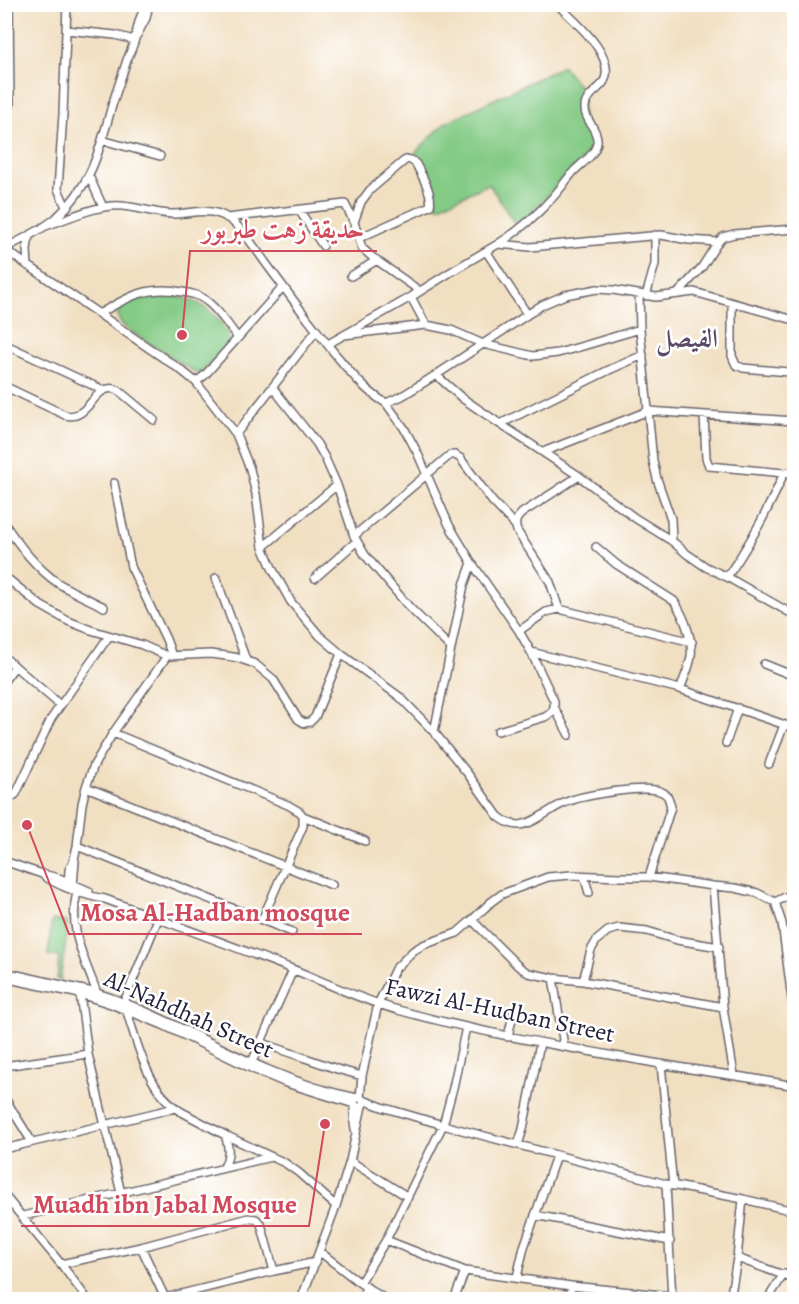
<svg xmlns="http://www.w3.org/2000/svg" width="799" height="1304" viewBox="0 0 799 1304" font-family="Alegreya,Amiri,serif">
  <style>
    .green { fill: #84cb86; stroke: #537660; stroke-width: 1.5 }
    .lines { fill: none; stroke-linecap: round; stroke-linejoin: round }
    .minor-casing { stroke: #6a646a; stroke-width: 10 }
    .minor { stroke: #fff; stroke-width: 7 }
    .labels { text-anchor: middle; stroke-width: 5; stroke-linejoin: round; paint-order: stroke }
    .street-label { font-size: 24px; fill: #22223b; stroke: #fff }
    .neighbourhood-label { font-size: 26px; font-weight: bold; fill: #5b4b67; stroke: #fff }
    .leader { fill: none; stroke: #d1495b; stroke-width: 2 }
    .callout-dot { fill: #d1495b; stroke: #fff; stroke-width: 2 }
    .callout-label { font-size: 26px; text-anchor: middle; font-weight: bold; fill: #d1495b; stroke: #fff; stroke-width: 5; stroke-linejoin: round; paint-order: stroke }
  </style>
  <rect width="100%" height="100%" fill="#fff"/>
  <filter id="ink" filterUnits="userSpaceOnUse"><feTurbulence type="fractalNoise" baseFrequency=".0167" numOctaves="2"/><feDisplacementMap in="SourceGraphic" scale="12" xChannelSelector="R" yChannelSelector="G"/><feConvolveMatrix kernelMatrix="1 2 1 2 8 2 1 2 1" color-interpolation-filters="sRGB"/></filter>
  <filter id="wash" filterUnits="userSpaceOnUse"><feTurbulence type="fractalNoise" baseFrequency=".008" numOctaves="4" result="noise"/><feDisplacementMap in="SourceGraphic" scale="24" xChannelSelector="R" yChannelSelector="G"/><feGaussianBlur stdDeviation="1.35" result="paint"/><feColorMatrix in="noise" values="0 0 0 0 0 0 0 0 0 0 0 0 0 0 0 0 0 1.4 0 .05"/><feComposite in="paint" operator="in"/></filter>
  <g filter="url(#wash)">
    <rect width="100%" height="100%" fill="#f1dfc1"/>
    <!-- green -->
    <path class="green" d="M 563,66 L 585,94 C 576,119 590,125 593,149 L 517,227 L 489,184 L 438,207 L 415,153 L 445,123 Z
      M 158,294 C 183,296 205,301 220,322 C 225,329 230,335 229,343 L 202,373 L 196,373 L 127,329 C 124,326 119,322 118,317 C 115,300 146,295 158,294 Z
      M 52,920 L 67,922 L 65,948 L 60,981 L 57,980 L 59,957 L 48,955 Z"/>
  </g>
  <g filter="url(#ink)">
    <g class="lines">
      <defs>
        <path id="minor" d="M 66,30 L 115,35 L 134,40
          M 137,35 L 146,18 L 149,4
          M 4,123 L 8,115 L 10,104 L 9,4
          M 102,140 L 160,156
          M 89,176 L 103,207
          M 66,207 L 58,189 L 63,114 L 67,4
          M 299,210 L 323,246
          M 227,218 L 345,204 L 354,222 L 362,248 L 372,257 L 420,291
          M 354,222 L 361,202 L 370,190 L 404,161 C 409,158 412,160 416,164 C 422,176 433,194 430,206 L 359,238
          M 43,227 C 67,219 97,204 122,206 C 139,207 155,214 172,214 C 189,214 205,208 222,215 C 239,222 254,247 265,262 C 286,291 308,320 331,349 C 348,369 363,390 386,403 L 402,396 L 436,375 L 542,305 L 565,295 L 597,289 L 613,290 L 656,297 L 694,292 L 794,320
          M 498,244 C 519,231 537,215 554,196 C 561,188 567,179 574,171 C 582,163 595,155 597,143 C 599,130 585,121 585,109 C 584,97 597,91 603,83 C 619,57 573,20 557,4
          M 4,249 L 181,370 L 196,382 L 236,434 L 250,469 L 256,494 L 263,547 L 273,570 L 291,602 L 320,636 L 341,654 L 400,697 L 434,732 L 468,774 L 498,816 C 504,821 511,825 519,825 C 535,824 553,806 569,801 C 586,795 648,784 662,792 C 669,795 669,800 671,807 L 649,877
          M 4,249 C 22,239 41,231 56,218 C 91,186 99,152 111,109 C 116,92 122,76 127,60 C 130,53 133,46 135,39 C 138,26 139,16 147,4
          M 486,251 L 527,314
          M 28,266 L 27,250 L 29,236
          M 351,276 L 377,260
          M 678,293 L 702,267 L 718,242 L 723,237 L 734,234 L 794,229
          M 639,295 L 640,329 L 653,461 L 657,479 L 671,519 L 672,541
          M 646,296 L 655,264 L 655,235
          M 411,297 L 426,325
          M 732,303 L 732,356 L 736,365 L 743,368 L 789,372
          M 99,314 C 127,297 149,285 182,292 C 190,293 198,295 204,299 C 218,309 228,325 238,338
          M 344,335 L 411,297 L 449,273 L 498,244 L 530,247 L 661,235 L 689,240 L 718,242
          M 4,344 L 103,390
          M 328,344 L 344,335 L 426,325 L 451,330 L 483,344 L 533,356 L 558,353 L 583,346 L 640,329
          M 436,375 L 462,398 L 500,424 L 579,476 L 635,518 L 672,541 L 687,554 L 706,567 L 727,577 C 749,545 769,509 784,473 L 709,466 L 706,458 L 704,415
          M 196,382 L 205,375 L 283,287
          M 4,386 L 65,415 C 90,422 94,380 118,390 L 154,420
          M 273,388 L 317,444 L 325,458 L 337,485 L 354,536 L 365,555 L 410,608 L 451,648
          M 386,403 L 404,428 L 417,452 L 449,525 L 472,563 L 519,631 L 531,652 L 554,701 C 555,710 552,713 545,717 L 498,731
          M 500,424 L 609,370 L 643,355
          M 236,434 L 316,331
          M 543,452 L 648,411 L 794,421
          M 784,473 L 794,472
          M 114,483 L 131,567 L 166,639 L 172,656
          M 4,523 C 19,545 36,568 58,583 C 72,592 88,599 104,607
          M 354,536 L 450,455 L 455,455 L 460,458 L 492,501 L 515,525
          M 263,547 L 337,485
          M 596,547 L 616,564 L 674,601 C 680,610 684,618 687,628 C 696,654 690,664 680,689
          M 4,576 L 40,605 L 68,621 L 91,630 L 142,645 L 167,656 L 210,654 L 227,656 L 238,658 L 255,664 L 273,679 L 298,719 L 304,723 L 310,722 L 315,717 L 341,654
          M 727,577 L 794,615
          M 216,578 L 246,660
          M 315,578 L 357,541
          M 559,609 L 550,582 L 517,531 C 514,522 516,519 522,513 L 579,476
          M 519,631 L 546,612 L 559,609 L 692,642
          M 531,652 L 680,689 L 794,728
          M 4,657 L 60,705
          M 764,664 L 794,676
          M 4,681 L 15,666
          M 554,707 L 569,735
          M 434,732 L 464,585 L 472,563
          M 113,733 L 288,805 L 300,812 L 303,816 L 365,841
          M 726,743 L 738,708
          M 769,764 L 784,725
          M 86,787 L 332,885
          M 4,798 L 12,797 L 16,794 L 51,719 L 109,636
          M 77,846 L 292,932
          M 4,861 L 42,874 L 59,878 L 89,891
          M 42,874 C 56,886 87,896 105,899 C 167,922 230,945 292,969 C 327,983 361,1000 398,1010 C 484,1034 572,1048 660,1064 C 705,1072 750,1077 794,1086
          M 584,876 L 589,893
          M 73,886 L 75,861
          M 713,886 L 723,1007 L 734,1075
          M 68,888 L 69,870 L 74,859 L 77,846 L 82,804 L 86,787 L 94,765 L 113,733 L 167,656
          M 77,891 C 68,931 84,957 97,993
          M 775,902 L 794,893
          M 262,920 L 303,826 L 303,816
          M 472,920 L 518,966 L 528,973 L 553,978 L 583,981 L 723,1007
          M 4,972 L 97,993 C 158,1012 211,1046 269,1070 C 297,1082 327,1092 357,1098
          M 4,978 L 80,994 L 111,1004 L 163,1025 L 255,1070 L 286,1083 L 354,1104
          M 553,978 L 564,1046
          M 583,981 L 591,950 L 597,940 L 608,931 L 619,928 L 647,931 L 677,940 L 719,947
          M 80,994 L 88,1054 L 121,1193
          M 124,1002 L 158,919
          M 126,1009 C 138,1045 147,1090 180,1111 L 225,1135 L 285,1163 L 299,1173 L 336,1206
          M 508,1037 L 514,1010
          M 262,1043 L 337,1069 L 362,1076
          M 252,1062 L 293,970
          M 661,1064 L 673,1186
          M 4,1066 L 88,1054
          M 4,1097 L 32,1142
          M 360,1098 L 357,1098 L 354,1101 L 355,1105 L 357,1107 L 361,1107 L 364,1103 L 363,1100 L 360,1098 L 362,1076 L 378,1004 L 395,969 L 413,951 L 423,945 L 457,933 L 472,920 L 491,902 L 502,894 L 548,877 L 571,875 L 620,877 L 649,877 L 713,886 L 735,888 L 757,893 L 775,902 L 782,923 L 794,1014
          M 363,1100 L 385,1108 L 443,1125 L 666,1184 L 743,1199 L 794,1211
          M 355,1129 L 354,1122 L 355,1106
          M 518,1145 L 523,1129 L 540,1043
          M 4,1149 L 175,1108
          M 350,1161 L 408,1197
          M 224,1167 C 230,1155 229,1147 225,1135
          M 666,1184 L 672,1299
          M 4,1195 L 61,1264 L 88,1300
          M 535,1215 L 670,1241
          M 23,1216 L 271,1157
          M 386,1240 L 465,1271 L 571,1286 L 672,1296
          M 141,1247 L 166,1300
          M 320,1252 L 360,1283 L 386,1300
          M 737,1258 L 794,1279
          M 61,1264 L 141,1247 L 249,1218 L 256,1219 L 261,1224 L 274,1271
          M 517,1277 L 524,1247 L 556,1156
          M 360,1283 L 386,1240 L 443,1125 L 453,1088 L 466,1027
          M 165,1298 L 274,1271 L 316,1262
          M 301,1300 L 336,1206 L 350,1161 L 362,1106
          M 360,1300 L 367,1287
          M 454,1300 L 465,1271
          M 569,1300 L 571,1286
          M 730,1300 L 737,1258 L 743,1199
          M 767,1300 L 784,1274"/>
      </defs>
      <!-- minor casing -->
      <use href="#minor" class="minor-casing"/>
      <!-- minor -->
      <use href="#minor" class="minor"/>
    </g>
  </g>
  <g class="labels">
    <!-- street labels -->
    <g class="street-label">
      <text transform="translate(500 1010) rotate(12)" y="8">Fawzi Al-Hudban Street</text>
      <text transform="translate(189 1014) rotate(24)" y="8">Al-Nahdhah Street</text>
    </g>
    <!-- neighbourhood labels -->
    <g class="neighbourhood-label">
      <text x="687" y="347">الفيصل</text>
    </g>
  </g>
  <!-- callouts -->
  <path class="leader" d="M182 335L190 251H377M27 825L69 934H362M325 1124L309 1226H21"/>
  <g class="callout-dot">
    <circle cx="182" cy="335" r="6"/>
    <circle cx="27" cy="825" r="6"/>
    <circle cx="325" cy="1124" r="6"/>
  </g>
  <g class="callout-label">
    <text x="283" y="238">حديقة زهت طبربور</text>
    <text x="215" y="921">Mosa Al-Hadban mosque</text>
    <text x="165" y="1213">Muadh ibn Jabal Mosque</text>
  </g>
  <!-- margin -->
  <rect width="799" height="1304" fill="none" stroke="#fff" stroke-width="24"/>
</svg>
